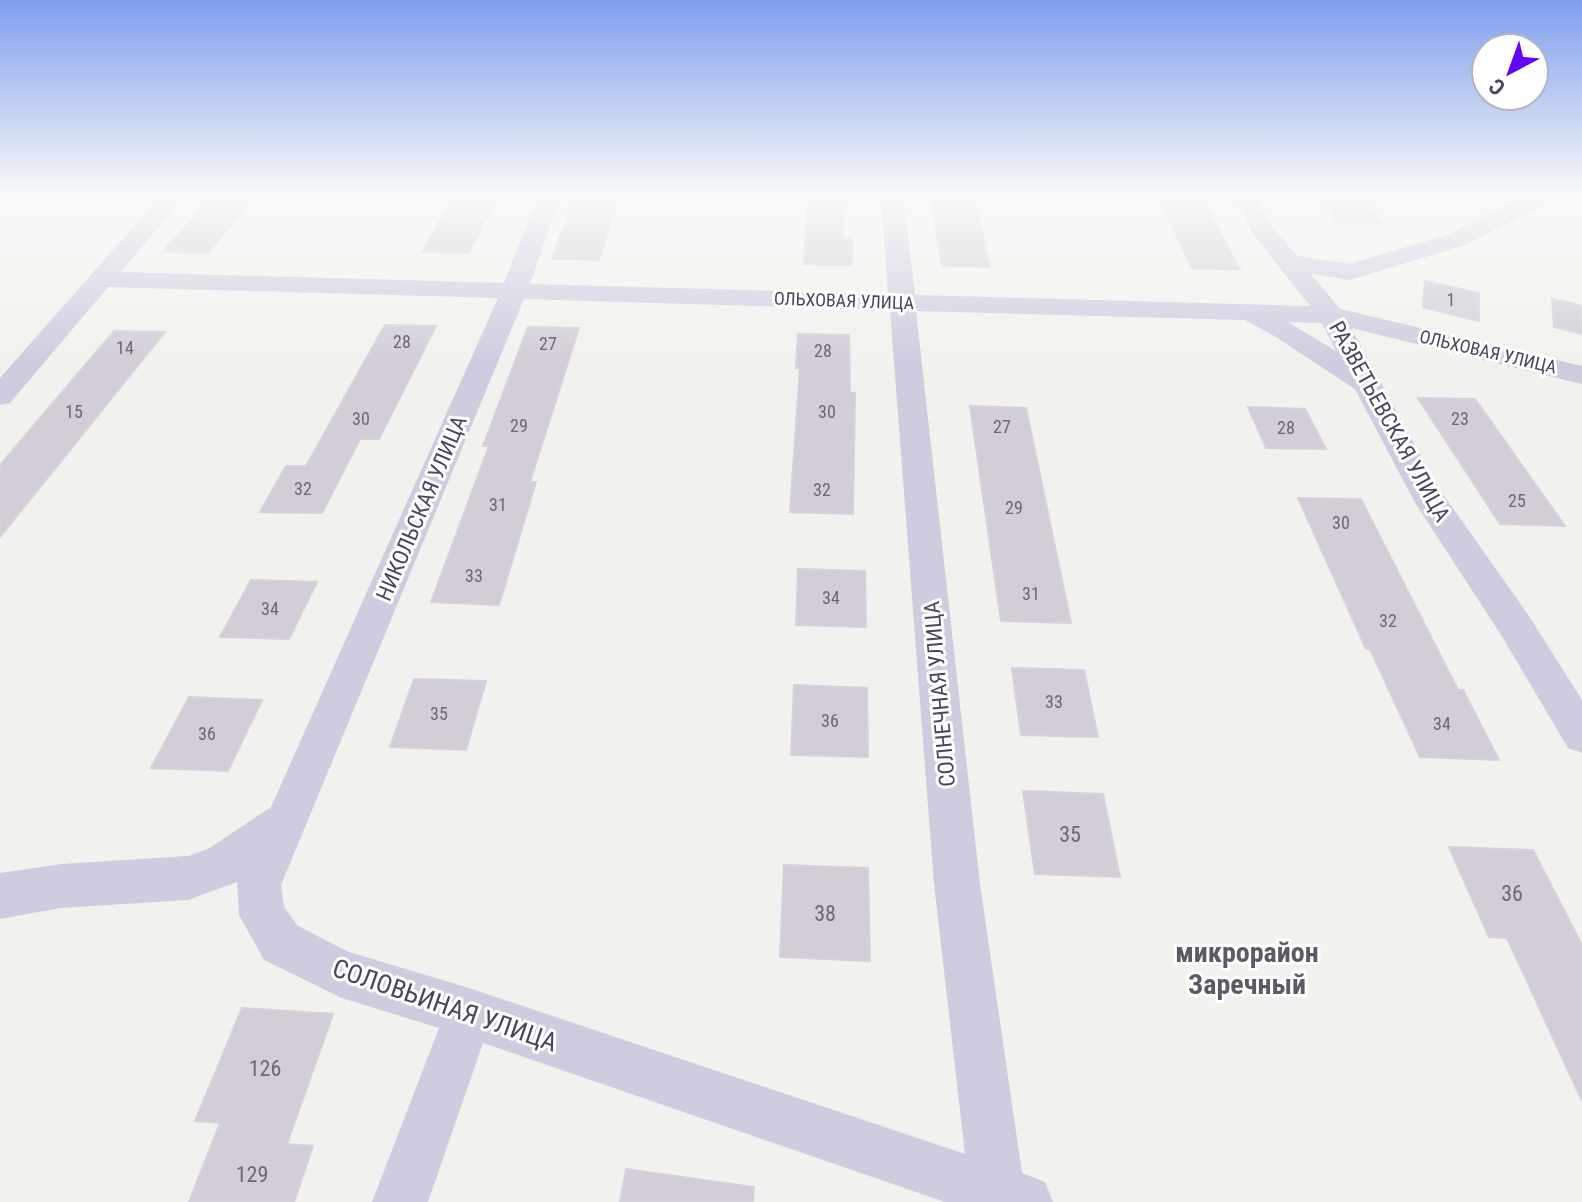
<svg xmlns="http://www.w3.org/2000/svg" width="1582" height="1202" viewBox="0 0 1582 1202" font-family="'Roboto Condensed',sans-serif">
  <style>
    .building { fill: #d2cdd7; stroke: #d6d1db; stroke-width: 2 }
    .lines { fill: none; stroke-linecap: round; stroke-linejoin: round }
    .street { fill: #d1cbe0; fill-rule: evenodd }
    .labels { text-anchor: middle; stroke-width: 6; stroke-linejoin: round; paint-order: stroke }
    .number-label { font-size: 18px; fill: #6e667c }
    .far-street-label { font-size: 18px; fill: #4c445e; stroke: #fff }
    .street-label { font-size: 22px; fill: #4c445e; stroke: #fff }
    .near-number-label { font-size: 22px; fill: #6e667c }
    .near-street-label { font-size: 26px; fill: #4c445e; stroke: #fff }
    .near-neighbourhood-label { font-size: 28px; font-weight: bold; fill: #5e5a64; stroke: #fff }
  </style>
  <rect width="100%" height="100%" fill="#f1f1ee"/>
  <!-- building -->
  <path class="building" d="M 215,194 L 257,194 L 208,253 L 162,252 Z
    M 455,194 L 498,194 L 469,253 L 422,252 Z
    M 576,194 L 620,194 L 599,260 L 552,259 Z
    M 808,194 L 842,194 L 843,238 L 852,238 L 852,265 L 804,264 Z
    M 931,196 L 974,196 L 990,267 L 942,266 Z
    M 1321,198 L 1365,199 L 1383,223 L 1337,222 Z
    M 1159,199 L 1203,200 L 1240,270 L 1192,268 Z
    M 1425,281 L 1479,293 L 1479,321 L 1423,307 Z
    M 1552,299 L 1582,306 L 1582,334 L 1554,327 Z
    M 385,325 L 436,326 L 379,439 L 360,439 L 322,513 L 260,512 L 286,466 L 306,466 Z
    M 528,327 L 579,328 L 530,482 L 536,482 L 499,605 L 431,602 L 489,446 L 483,446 Z
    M 114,331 L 165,332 L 0,537 L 0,465 Z
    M 798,334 L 849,335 L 850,393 L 855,393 L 853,514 L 790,512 L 800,368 L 796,368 Z
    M 1418,398 L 1475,399 L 1565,526 L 1500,524 Z
    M 970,406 L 1026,408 L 1071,623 L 1001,621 Z
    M 1248,407 L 1305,409 L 1326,449 L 1266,448 Z
    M 1298,498 L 1361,499 L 1458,690 L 1463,690 L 1499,760 L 1420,757 L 1370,649 L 1366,649 Z
    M 798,569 L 865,571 L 866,627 L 796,625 Z
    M 251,580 L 317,582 L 289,639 L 220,637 Z
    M 1012,668 L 1084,670 L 1098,737 L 1021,735 Z
    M 414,679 L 486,681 L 466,750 L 390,747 Z
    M 794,685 L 867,688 L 868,757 L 791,755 Z
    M 189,697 L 262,700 L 228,771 L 151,768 Z
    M 1023,791 L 1103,794 L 1120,877 L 1035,874 Z
    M 1449,847 L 1533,850 L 1582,945 L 1582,1101 L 1507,938 L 1489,937 Z
    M 784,865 L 868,868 L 870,961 L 780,957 Z
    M 242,1008 L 333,1014 L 287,1144 L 313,1146 L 294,1202 L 189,1202 L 220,1123 L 195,1121 Z
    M 626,1169 L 754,1187 L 753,1202 L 620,1202 Z"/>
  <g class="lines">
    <!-- street -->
    <path class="street" d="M 162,194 L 185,194 L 121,272 L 504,283 L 539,194 L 561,194 L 530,284 L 888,294 L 881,194 L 903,194 L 915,295 L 1310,306 L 1254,235 L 1232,194 L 1254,194 L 1273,228 L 1297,256 L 1349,264 L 1447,235 L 1529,194 L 1557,194 L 1554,199 L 1465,245 L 1350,280 L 1311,274 L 1340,309 L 1582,366 L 1582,384 L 1351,328 L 1438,487 L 1529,616 L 1582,700 L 1582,753 L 1568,748 L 1503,638 L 1414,501 L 1355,389 L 1276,337 L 1245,320 L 916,311 L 980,884 L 1022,1173 L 1045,1182 L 1053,1202 L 945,1202 L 483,1043 L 428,1202 L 372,1202 L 439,1028 L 342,998 L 264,960 L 239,915 L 237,882 L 188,900 L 61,908 L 0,919 L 0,873 L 61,864 L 188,856 L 208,849 L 271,807 L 498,298 L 108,287 L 10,403 L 0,405 L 0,378 ZM 524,299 L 890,310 L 934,884 L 965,1154 L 469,988 L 349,952 L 298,926 L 284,907 L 281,885 ZM 1288,322 L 1322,323 L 1336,351 Z"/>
  </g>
  <!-- sky -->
  <linearGradient id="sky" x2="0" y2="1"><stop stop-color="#7f9fee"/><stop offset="0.54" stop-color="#f9f9f7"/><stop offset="1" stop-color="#f9f9f7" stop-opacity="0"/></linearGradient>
  <rect width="1582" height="362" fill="url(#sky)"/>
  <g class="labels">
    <!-- number labels -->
    <g class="number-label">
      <text x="1451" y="306">1</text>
      <text x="402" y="348">28</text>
      <text x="548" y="350">27</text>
      <text x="125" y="354">14</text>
      <text x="823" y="357">28</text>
      <text x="74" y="418">15</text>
      <text x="827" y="418">30</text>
      <text x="361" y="425">30</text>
      <text x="1460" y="425">23</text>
      <text x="519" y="432">29</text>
      <text x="1002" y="433">27</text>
      <text x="1286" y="434">28</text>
      <text x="303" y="495">32</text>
      <text x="822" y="496">32</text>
      <text x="1517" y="507">25</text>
      <text x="498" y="511">31</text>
      <text x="1014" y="514">29</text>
      <text x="1341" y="529">30</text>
      <text x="474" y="582">33</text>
      <text x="1031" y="600">31</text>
      <text x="831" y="604">34</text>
      <text x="270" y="615">34</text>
      <text x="1388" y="627">32</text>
      <text x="1054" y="708">33</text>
      <text x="439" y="720">35</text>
      <text x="830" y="727">36</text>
      <text x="1442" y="730">34</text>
      <text x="207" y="740">36</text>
    </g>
    <!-- far-street labels -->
    <g class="far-street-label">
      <text transform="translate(844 301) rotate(2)" y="6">ОЛЬХОВАЯ УЛИЦА</text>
      <text transform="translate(1488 352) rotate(13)" y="6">ОЛЬХОВАЯ УЛИЦА</text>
    </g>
    <!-- street labels -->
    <g class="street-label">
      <text transform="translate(1390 421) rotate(61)" y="8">РАЗВЕТЬЕВСКАЯ УЛИЦА</text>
      <text transform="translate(421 508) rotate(-67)" y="8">НИКОЛЬСКАЯ УЛИЦА</text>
      <text transform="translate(939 694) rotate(-95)" y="8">СОЛНЕЧНАЯ УЛИЦА</text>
    </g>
    <!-- near-number labels -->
    <g class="near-number-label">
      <text x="1070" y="842">35</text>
      <text x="1512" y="901">36</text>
      <text x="825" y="921">38</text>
      <text x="265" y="1076">126</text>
      <text x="252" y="1182">129</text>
    </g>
    <!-- near-street labels -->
    <g class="near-street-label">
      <text transform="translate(445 1005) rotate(19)" y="9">СОЛОВЬИНАЯ УЛИЦА</text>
    </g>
    <!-- near-neighbourhood labels -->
    <g class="near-neighbourhood-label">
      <text x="1247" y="962">микрорайон<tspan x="1247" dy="32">Заречный</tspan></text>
    </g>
  </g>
  <!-- north arrow -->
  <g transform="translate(1510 72) rotate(221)"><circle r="38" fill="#ffffff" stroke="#b7b4bf" stroke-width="2"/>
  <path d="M0-6L14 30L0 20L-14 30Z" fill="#6204f5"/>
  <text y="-12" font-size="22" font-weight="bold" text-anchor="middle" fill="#4c445e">С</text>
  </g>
</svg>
